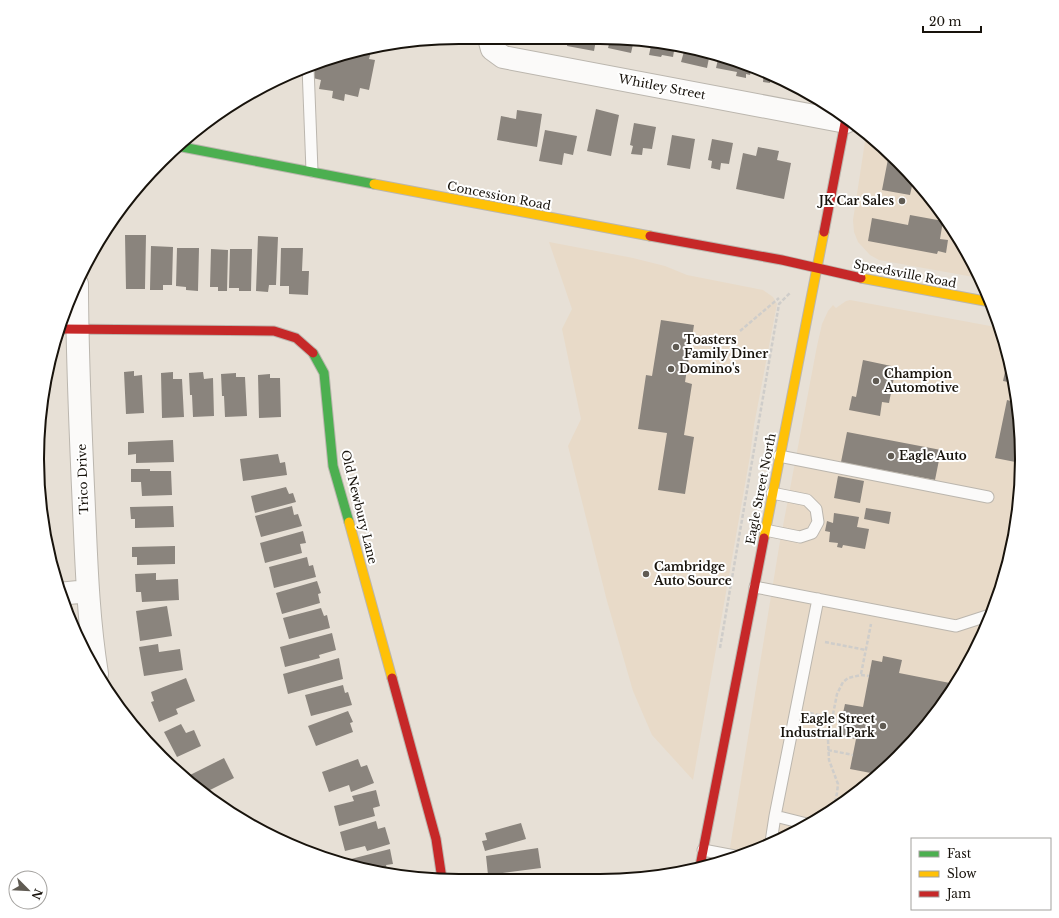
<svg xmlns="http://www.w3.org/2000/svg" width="1059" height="918" viewBox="0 0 1059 918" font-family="'Libre Baskerville',serif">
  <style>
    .built { fill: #e8dac8 }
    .building { fill: #8a847d }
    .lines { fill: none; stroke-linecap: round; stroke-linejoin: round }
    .lane-casing { stroke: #bbb6ae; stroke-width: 13 }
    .street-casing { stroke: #bbb6ae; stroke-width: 24 }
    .fast-casing { stroke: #bbb6ae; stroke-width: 11 }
    .slow-casing { stroke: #bbb6ae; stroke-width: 11 }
    .jam-casing { stroke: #bbb6ae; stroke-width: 11 }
    .path { stroke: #cfcdca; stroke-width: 2.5; stroke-dasharray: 4 2; stroke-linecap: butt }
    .lane { stroke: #fbfaf9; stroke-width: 11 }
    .street { stroke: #fbfaf9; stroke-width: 22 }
    .fast { stroke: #4caf50; stroke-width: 9 }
    .slow { stroke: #ffc107; stroke-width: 9 }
    .jam { stroke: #c62828; stroke-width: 9 }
    .poi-dot { fill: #605b53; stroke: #fff; stroke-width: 1.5 }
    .labels { text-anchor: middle; stroke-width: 4; stroke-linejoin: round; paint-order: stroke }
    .street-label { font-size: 12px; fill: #18130c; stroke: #fff }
    .poi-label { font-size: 12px; font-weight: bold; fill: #18130c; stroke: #fff; text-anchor: start }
    .rim { fill: none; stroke: #18130c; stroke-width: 2 }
  </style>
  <rect width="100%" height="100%" fill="#e7e0d6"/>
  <!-- built -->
  <path class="built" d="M 866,135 L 869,135 L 917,181 L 966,248 L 979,278 L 879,260 L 870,255 L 858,242 L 854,232 L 853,220 Z
    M 549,242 L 633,258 L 665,266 L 687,275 L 763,290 L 773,297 L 777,304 L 754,425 L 750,456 L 693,780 L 652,735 L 633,691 L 607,601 L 568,446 L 581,419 L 562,329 L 572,309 Z
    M 850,300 L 1001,328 L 1018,404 L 1021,487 L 1008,568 L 978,646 L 935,716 L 878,776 L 811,825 L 735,859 L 728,860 L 779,547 L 817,346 L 822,324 L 828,311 L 833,305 L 836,308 L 846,301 Z"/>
  <!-- building -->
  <path class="building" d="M 524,38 L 556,39 L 555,45 L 524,40 Z
    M 568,39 L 596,40 L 594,51 L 567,46 Z
    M 610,40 L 634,40 L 631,53 L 608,48 Z
    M 652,41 L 675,45 L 673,57 L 662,55 L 661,57 L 649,55 Z
    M 372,48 L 369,59 L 375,60 L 369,90 L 360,88 L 358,97 L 345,94 L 344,101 L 332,98 L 333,91 L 319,89 L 321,80 L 313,78 L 316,64 L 350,51 Z
    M 685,48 L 710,53 L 707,68 L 681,62 Z
    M 719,55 L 735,59 L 752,66 L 750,75 L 746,74 L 746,78 L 736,76 L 737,72 L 716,68 Z
    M 764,71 L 785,80 L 784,82 L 771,79 L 770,83 L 763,82 Z
    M 596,109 L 619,115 L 611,156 L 587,151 Z
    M 517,110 L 542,114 L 537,147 L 497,140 L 501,116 L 516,119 Z
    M 634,123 L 656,127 L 652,149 L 643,148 L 642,155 L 631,154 L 633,146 L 630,145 Z
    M 545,130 L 577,136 L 573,155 L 564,153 L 562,165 L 539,161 Z
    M 672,135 L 695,139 L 690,169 L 667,165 Z
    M 712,139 L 733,143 L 729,164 L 721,163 L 720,170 L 711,168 L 712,161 L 708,160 Z
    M 758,147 L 779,151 L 777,160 L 791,163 L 784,199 L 736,189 L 743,153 L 756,156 Z
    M 889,154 L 914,177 L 910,195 L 882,190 Z
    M 910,215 L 943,221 L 940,239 L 948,240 L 946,253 L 938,251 L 937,254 L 868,241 L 872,218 L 908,225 Z
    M 125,235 L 146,235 L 145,289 L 126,289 Z
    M 258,236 L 278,237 L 276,285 L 269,285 L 268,292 L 256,291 Z
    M 151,246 L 173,247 L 172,285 L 163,285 L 163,290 L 150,290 Z
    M 177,248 L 199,248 L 198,291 L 186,290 L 186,287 L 176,286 Z
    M 281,248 L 303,248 L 302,271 L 309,271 L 308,295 L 289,294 L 289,286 L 280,286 Z
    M 211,249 L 228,250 L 227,291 L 218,291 L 218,287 L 210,287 Z
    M 230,249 L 252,249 L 251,291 L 239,291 L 239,288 L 229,288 Z
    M 661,320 L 694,325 L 685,382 L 692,384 L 684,435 L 694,437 L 685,494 L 658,490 L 667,433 L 638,429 L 646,375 L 652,376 Z
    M 1008,358 L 1013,383 L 1015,390 L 1011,389 L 1013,383 L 1003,381 Z
    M 863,360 L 896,367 L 889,403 L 882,402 L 880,416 L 849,410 L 852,396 L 856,397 Z
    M 134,371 L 134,376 L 142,375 L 144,413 L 126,414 L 124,372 Z
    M 173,372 L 173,379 L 182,379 L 184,417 L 162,418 L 161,373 Z
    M 203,372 L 204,379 L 213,378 L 214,416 L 193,417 L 192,395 L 190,395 L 189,373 Z
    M 236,373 L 236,377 L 245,377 L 247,416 L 225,417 L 224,396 L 222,396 L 221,374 Z
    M 270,374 L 270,378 L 280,378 L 281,417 L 259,418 L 258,375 Z
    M 1007,400 L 1018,403 L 1018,404 L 1020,463 L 995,458 Z
    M 847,432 L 941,450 L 935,480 L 841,462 Z
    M 173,440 L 174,462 L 136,463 L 136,454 L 128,455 L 128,442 Z
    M 278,454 L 280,463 L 285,462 L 287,475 L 243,481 L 240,459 Z
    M 131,469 L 150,469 L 150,471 L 171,471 L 172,495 L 142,496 L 141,482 L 131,482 Z
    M 838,476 L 864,481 L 860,503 L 834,498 Z
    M 286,487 L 289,494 L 293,493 L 296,502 L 255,513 L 251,496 Z
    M 173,506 L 174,527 L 135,528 L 135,519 L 131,519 L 130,507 Z
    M 292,506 L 294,515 L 298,514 L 302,526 L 261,537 L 255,516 Z
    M 866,508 L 891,512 L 889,524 L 864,519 Z
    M 834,513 L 859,517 L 857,527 L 869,529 L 865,549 L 843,545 L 842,548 L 837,547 L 838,543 L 829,542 L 830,532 L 825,531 L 827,521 L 833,523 Z
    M 303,531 L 306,543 L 300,544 L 302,553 L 265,563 L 260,543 Z
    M 175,546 L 175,564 L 137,565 L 137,557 L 132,557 L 132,547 Z
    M 307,557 L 309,566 L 313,565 L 316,577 L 274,588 L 269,567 Z
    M 156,573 L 156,580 L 178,579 L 179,600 L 142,602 L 141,592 L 136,592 L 135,574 Z
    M 317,581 L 321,593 L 318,594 L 320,603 L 282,614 L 276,593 Z
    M 167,606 L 172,636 L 140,641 L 136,611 Z
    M 321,608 L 324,616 L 327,615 L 330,628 L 289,639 L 283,618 Z
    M 332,633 L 336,650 L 319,655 L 320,658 L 285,667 L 280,647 Z
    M 158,644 L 159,652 L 180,649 L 183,670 L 144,676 L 139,647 Z
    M 969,653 L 973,654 L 967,665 Z
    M 883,656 L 902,660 L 899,673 L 955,684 L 935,716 L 875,778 L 876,774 L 850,769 L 856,739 L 838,736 L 845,704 L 863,707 L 872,660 L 882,662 Z
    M 339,658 L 343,679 L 288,694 L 283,674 Z
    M 186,678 L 195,701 L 176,709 L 178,714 L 159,722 L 151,702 L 154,701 L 151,692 Z
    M 343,685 L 345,693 L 348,692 L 352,705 L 311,716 L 305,695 Z
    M 348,711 L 353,722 L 350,723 L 353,732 L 316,746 L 308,726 Z
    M 181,724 L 186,733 L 194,730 L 201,746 L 177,757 L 164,732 Z
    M 224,758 L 234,778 L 204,793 L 186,778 L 186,777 Z
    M 358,759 L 361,767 L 367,765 L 374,783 L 351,792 L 349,785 L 329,792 L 322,772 Z
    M 376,790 L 380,806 L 373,808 L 375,816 L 339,826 L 334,806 L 354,801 L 352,796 Z
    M 376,821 L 378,829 L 385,827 L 390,844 L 367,851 L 365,846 L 345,851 L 340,832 Z
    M 521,823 L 526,839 L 485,851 L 482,841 L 487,840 L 485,833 Z
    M 538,848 L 541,868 L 488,875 L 486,856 Z
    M 390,849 L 393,864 L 386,865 L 388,873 L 376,873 L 348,864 L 347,860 Z
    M 531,876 L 531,881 L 499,881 L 499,880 Z"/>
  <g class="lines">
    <defs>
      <path id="lane" d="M 308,67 L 312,171
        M 779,456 L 988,497
        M 765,530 L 800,537 L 812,533 L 818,522 L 816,509 L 807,500 L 772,493
        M 755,587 L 956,626 L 990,615
        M 811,825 L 775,816 L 818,599
        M 771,842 L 775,816
        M 703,850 L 740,857"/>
      <path id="street" d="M 489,38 L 492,49 L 503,57 L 846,122
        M 77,284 C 77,351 80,419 83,487 C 86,549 87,612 97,674
        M 59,594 L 88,591"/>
      <path id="fast" d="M 177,146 L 374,184
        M 313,353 L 324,373 L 333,466 L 349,522"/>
      <path id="slow" d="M 374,184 L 650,236
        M 861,278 L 990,302
        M 349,522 L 392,678
        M 764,538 L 824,232"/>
      <path id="jam" d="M 824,232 L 846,118
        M 650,236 L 782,260 L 861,278
        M 60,329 L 274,331 L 296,338 L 313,353
        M 392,678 L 436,839 L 442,879
        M 700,866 L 764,538"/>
    </defs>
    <!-- lane casing -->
    <use href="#lane" class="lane-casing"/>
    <!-- street casing -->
    <use href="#street" class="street-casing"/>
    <!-- fast casing -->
    <use href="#fast" class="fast-casing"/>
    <!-- slow casing -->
    <use href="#slow" class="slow-casing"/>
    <!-- jam casing -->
    <use href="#jam" class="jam-casing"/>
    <!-- path -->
    <path class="path" d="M 740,331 L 779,298
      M 825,642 L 866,650
      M 720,648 L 779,304 L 790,293
      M 861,674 L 871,624
      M 810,713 L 832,718
      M 828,750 L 853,755
      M 834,808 L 837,793 L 838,784 L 829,760 L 828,740 L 837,694 L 843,682 L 848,678 L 861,675 L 869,676"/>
    <!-- lane -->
    <use href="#lane" class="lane"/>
    <!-- street -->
    <use href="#street" class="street"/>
    <!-- fast -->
    <use href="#fast" class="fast"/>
    <!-- slow -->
    <use href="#slow" class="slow"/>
    <!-- jam -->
    <use href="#jam" class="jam"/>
  </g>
  <!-- markers -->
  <g class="poi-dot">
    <circle cx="902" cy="201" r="4"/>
    <circle cx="676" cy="347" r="4"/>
    <circle cx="671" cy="369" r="4"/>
    <circle cx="876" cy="381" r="4"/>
    <circle cx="891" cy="456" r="4"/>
    <circle cx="646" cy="574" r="4"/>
    <circle cx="883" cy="726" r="4"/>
  </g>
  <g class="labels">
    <!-- street labels -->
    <g class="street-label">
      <text transform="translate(662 87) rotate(11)" y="4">Whitley Street</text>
      <text transform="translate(499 196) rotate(11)" y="4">Concession Road</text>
      <text transform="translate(905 274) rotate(11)" y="4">Speedsville Road</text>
      <text transform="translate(83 479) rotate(-92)" y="4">Trico Drive</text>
      <text transform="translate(761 489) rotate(-79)" y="4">Eagle Street North</text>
      <text transform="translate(359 507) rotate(76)" y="4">Old Newbury Lane</text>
    </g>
    <!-- poi labels -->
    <g class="poi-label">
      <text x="894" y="205" text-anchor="end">JK Car Sales</text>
      <text x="684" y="344">Toasters<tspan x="684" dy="14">Family Diner</tspan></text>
      <text x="679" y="373">Domino's</text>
      <text x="884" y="378">Champion<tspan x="884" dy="14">Automotive</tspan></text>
      <text x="899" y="460">Eagle Auto</text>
      <text x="654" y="571">Cambridge<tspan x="654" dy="14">Auto Source</tspan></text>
      <text x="875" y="723" text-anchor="end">Eagle Street<tspan x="875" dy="14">Industrial Park</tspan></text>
    </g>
  </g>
  <!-- crop -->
  <path d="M0 0H1059V918H0ZM459 44H600A415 415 0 0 1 1015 459V459A415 415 0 0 1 600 874H459A415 415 0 0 1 44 459V459A415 415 0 0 1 459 44Z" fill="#fff" fill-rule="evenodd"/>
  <path class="rim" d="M459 44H600A415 415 0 0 1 1015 459V459A415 415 0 0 1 600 874H459A415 415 0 0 1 44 459V459A415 415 0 0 1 459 44Z"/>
  <!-- legend -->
  <rect x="911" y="838" width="140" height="72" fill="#ffffff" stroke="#a3a19e"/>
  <rect x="919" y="851" width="20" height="6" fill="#4caf50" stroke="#a3a19e"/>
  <text x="947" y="858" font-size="12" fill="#18130c">Fast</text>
  <rect x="919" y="871" width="20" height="6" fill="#ffc107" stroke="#a3a19e"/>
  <text x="947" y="878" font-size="12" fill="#18130c">Slow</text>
  <rect x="919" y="891" width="20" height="6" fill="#c62828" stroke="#a3a19e"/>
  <text x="947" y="898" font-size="12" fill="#18130c">Jam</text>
  <!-- north arrow -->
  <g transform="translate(28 890) rotate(114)"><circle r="19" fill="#ffffff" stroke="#a3a19e"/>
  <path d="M0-3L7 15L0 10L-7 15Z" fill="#605b53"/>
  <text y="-6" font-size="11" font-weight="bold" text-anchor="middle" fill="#18130c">N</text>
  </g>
  <!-- scale -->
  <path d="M923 26v6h58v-6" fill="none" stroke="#18130c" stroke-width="2"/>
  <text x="929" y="26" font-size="12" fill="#18130c" stroke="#ffffff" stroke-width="3" paint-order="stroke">20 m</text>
</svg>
